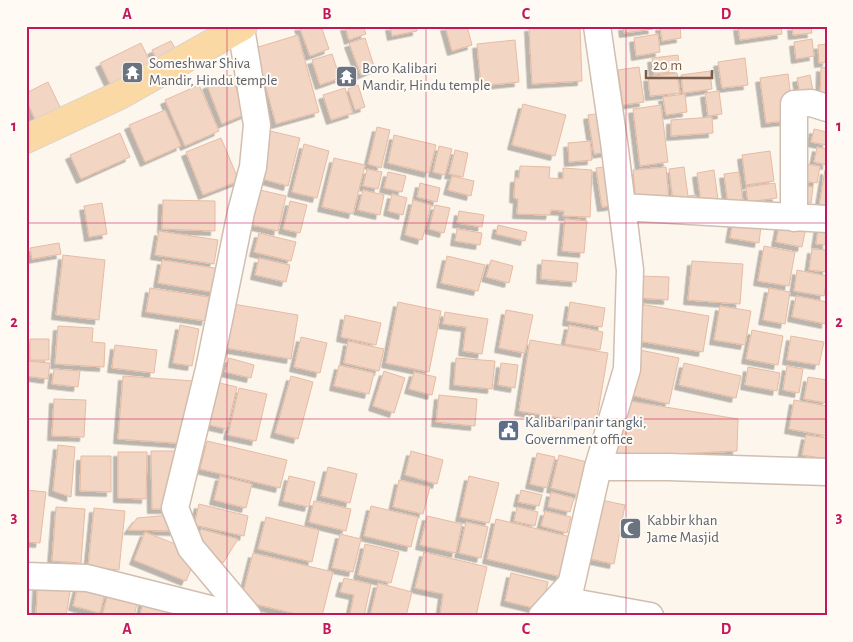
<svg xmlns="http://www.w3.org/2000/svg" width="853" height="642" viewBox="0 0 853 642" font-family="'Alegreya Sans',sans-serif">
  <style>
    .building { fill: #f3d5c3; stroke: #e6bba3; filter: url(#shadow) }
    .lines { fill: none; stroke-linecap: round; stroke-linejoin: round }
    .minor-casing { stroke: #d1beb0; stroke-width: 29 }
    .primary-casing { stroke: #dad1cd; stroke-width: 30 }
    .minor { stroke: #fff; stroke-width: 26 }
    .primary { stroke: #fbd9a5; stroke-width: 28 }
    .grid { fill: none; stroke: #c2185b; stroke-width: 1; stroke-opacity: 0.55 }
    .labels { text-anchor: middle; stroke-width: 4; stroke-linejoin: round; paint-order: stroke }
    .worship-label { font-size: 15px; fill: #5b616d; stroke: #fffaf3; text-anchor: start }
    .service-label { font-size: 15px; fill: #4e5e75; stroke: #fffaf3; text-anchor: start }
    .neatline { fill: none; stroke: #c2185b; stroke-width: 2 }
    .grid-label { font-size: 16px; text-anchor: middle; font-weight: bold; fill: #c2185b }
  </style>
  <defs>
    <filter id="shadow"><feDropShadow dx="-4.5" dy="4.5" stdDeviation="0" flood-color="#0004"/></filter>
  </defs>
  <rect width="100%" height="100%" fill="#fdf6ec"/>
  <!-- building -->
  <path class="building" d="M 299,26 L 321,26 L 329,49 L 310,56 Z
    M 345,26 L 363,26 L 366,34 L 349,40 Z
    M 390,26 L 417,26 L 417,31 L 392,36 Z
    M 445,26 L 467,26 L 472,45 L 452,51 Z
    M 580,26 L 582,81 L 532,84 L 529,27 Z
    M 623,26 L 652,26 L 653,29 L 624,33 Z
    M 660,26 L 680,26 L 681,38 L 662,41 Z
    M 738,26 L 781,26 L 782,34 L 740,40 Z
    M 792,26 L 811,26 L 812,33 L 793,35 Z
    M 658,34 L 660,52 L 636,56 L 634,38 Z
    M 298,35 L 319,112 L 276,124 L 255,48 Z
    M 365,38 L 375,69 L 361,75 L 349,43 Z
    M 812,39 L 814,56 L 796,59 L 794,42 Z
    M 515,40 L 519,82 L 481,86 L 477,44 Z
    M 171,41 L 178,54 L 159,64 L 152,50 Z
    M 141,43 L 151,64 L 110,84 L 100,63 Z
    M 827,44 L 827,62 L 819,63 L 818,45 Z
    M 332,54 L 340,78 L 320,85 L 312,60 Z
    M 678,55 L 680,71 L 654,74 L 652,58 Z
    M 745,58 L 748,85 L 722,88 L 718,62 Z
    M 639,67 L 644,102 L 623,105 L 618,70 Z
    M 821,67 L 827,68 L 827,105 L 820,105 Z
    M 710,71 L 712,89 L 683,93 L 681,75 Z
    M 677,73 L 680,93 L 650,96 L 648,77 Z
    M 788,74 L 794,120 L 766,123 L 760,78 Z
    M 231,75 L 246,114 L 222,124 L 207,85 Z
    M 810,75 L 814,96 L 801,99 L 797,78 Z
    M 48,82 L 61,109 L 36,121 L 26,100 L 26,93 Z
    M 199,85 L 219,131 L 185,146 L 165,100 Z
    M 358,85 L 365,107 L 355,110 L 348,89 Z
    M 345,88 L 353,113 L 331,120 L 323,95 Z
    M 719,91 L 722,114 L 708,116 L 705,93 Z
    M 685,94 L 687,112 L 666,115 L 663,97 Z
    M 523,104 L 566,115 L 555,156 L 512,145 Z
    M 661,105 L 668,162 L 640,166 L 633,109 Z
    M 165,110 L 181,146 L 145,162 L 129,125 Z
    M 611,112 L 617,151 L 594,154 L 588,115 Z
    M 712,117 L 713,133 L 671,136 L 671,120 Z
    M 377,127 L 390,130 L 381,168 L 368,164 Z
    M 814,129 L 827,132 L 827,145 L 811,142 Z
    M 270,131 L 300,138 L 288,186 L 259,178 Z
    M 120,133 L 130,157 L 81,179 L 70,155 Z
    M 394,135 L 436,145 L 429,173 L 388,163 Z
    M 221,138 L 239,181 L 203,195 L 186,152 Z
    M 590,141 L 592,160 L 569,162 L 568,143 Z
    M 304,144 L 329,151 L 317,198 L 292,192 Z
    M 439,146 L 452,149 L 445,175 L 433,172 Z
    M 817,147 L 827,149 L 827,165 L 814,162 Z
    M 455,150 L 468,153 L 463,177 L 449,174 Z
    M 770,151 L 774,181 L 746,185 L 742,155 Z
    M 334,158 L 365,165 L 353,214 L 322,207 Z
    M 804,164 L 820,166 L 817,183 L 802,181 Z
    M 618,165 L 625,204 L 602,207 L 596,168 Z
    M 520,166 L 550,167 L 549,178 L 563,179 L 563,168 L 592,170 L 590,217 L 563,216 L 564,211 L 551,210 L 550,215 L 517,214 L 518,199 L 514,198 L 515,178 L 519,178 Z
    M 666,167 L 669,200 L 636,203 L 633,170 Z
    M 684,167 L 688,196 L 696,195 L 697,206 L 674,209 L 669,169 Z
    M 367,169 L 382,172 L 378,189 L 363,186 Z
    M 714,170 L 719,207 L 702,209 L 697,173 Z
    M 825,170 L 827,170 L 827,214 L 818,213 Z
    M 388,172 L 406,176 L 402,192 L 384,188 Z
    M 739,172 L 743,201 L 728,204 L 724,174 Z
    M 452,176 L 474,181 L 471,196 L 448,190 Z
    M 420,183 L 440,188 L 437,202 L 417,197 Z
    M 775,183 L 777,198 L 748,202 L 746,187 Z
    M 800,186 L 813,187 L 811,203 L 799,203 Z
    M 260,190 L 286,196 L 278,231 L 252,225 Z
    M 363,190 L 384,195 L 380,215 L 358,210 Z
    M 392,194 L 407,198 L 403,215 L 388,211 Z
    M 163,200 L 215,201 L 215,231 L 162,229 Z
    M 413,200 L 431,205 L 422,240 L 405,235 Z
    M 290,201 L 307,205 L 300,233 L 283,229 Z
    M 102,203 L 107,234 L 89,237 L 84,206 Z
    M 435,205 L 450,208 L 444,233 L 429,229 Z
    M 459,211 L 484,215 L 482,227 L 457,223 Z
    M 565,219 L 587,221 L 584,253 L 562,251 Z
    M 733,221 L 761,226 L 759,243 L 730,238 Z
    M 780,222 L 806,227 L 802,247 L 776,242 Z
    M 819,224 L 827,225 L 827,245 L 816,244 Z
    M 498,225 L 527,232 L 525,241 L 496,234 Z
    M 457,229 L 482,233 L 480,245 L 455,241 Z
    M 159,231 L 218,240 L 214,264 L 155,255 Z
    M 259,233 L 296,242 L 291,261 L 254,252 Z
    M 59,243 L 61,254 L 32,259 L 30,248 Z
    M 764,246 L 795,252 L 789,286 L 758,281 Z
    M 812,249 L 827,250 L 827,272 L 809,270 Z
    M 63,255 L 105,260 L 99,320 L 56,315 Z
    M 447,256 L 485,265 L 478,291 L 441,283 Z
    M 259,258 L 290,265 L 286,282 L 255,275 Z
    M 162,260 L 221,269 L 218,293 L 158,283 Z
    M 491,260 L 513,266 L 509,283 L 486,277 Z
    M 542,260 L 578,263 L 576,282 L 541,279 Z
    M 692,261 L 743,264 L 740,304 L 688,300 Z
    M 797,270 L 827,276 L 824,296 L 794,291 Z
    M 639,276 L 669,277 L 668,300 L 638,298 Z
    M 150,288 L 209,297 L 206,321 L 146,312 Z
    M 769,288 L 790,292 L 785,324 L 763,320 Z
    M 796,296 L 827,302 L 826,324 L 792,317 Z
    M 398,302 L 441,311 L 429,372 L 386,363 Z
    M 570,302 L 605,308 L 602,327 L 567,321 Z
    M 233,304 L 298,315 L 291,359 L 226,348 Z
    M 640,304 L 709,316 L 703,352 L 633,340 Z
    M 720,306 L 751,311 L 745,345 L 714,340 Z
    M 506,310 L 533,315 L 525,353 L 499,348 Z
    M 445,312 L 488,319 L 482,354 L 463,351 L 466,327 L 443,324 Z
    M 345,315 L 381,323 L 376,345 L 341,337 Z
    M 180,325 L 199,329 L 192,366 L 173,363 Z
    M 569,325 L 603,332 L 600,350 L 565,344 Z
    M 58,326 L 93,328 L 92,342 L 105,343 L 104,367 L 55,364 Z
    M 752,330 L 783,336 L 778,365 L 746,359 Z
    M 791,336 L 824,342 L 819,365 L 787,360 Z
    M 301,337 L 327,343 L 320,373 L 294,367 Z
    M 30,339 L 49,339 L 49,360 L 30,360 Z
    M 530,340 L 608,353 L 596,424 L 519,411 Z
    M 348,341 L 384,349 L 379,371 L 344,363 Z
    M 115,345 L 157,350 L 154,373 L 112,368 Z
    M 640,350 L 679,358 L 669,404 L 630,395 Z
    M 229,358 L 254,365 L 251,378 L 225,372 Z
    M 456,358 L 495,361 L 492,389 L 454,385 Z
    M 26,361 L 50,363 L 48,379 L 26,376 Z
    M 501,363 L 518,365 L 515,388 L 498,385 Z
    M 684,363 L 741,376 L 736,398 L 679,385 Z
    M 339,365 L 374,373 L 369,394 L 334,386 Z
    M 787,366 L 803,369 L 799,393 L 783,390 Z
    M 748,367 L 780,373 L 777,391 L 745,385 Z
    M 54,369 L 80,371 L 78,387 L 52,384 Z
    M 384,371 L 405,378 L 394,413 L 373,406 Z
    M 414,372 L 436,377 L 432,395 L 409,389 Z
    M 123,376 L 194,381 L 189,444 L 118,439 Z
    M 291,376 L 313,382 L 298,439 L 275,433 Z
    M 808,377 L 827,380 L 827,403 L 804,399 Z
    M 215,382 L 237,387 L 227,429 L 205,424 Z
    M 239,388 L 267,394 L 256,441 L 228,435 Z
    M 439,395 L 477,399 L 475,426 L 436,422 Z
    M 54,399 L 86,400 L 84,437 L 52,436 Z
    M 794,400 L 827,406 L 827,436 L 789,429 Z
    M 629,401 L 738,419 L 737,451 L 611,457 Z
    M 806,435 L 827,438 L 827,459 L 802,455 Z
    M 207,441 L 287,460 L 280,488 L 200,469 Z
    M 58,445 L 75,447 L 71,497 L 53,491 Z
    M 151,451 L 180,451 L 181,509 L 152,509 Z
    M 411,451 L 443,460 L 437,484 L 405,475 Z
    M 118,452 L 147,452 L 146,499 L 118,498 Z
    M 537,453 L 555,457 L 547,488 L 530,484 Z
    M 559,455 L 587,462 L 579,495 L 551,488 Z
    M 81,456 L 111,456 L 111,492 L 80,491 Z
    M 328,467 L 357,474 L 350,503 L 321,496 Z
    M 220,476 L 252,484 L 246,508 L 214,500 Z
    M 289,476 L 315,482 L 309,507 L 283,501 Z
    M 469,476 L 499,483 L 489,523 L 460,517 Z
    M 399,480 L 430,487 L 423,514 L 393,507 Z
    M 26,490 L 46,492 L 40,543 L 26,542 Z
    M 521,490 L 542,495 L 539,506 L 518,502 Z
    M 551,492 L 574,498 L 570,512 L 548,507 Z
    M 601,500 L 625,505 L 614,564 L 590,559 Z
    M 314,501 L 351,509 L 346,531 L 309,522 Z
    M 199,504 L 248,516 L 244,536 L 194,525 Z
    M 371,506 L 418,517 L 411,547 L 364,536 Z
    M 56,507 L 85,509 L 81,563 L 52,561 Z
    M 517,507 L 538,512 L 535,526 L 514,521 Z
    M 94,508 L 125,511 L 119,570 L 88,567 Z
    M 545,511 L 571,517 L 567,533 L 541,526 Z
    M 170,515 L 175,531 L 128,530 L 137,518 Z
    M 427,516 L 462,524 L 456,553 L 420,545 Z
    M 266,517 L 319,530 L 312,562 L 258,549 Z
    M 496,519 L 571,537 L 562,577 L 487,559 Z
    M 466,522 L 488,527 L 481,558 L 459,553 Z
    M 201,529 L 238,539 L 223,563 L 197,537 Z
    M 145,532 L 198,553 L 186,581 L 134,560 Z
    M 340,534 L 361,539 L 353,572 L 332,568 Z
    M 365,544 L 399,552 L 391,583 L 358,575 Z
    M 424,552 L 487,567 L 476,616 L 440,616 L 443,594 L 415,588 Z
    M 253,553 L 333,572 L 322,616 L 305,616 L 241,601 Z
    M 38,570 L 73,573 L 66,616 L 36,616 Z
    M 511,573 L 548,582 L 542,610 L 505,601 Z
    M 344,578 L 371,584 L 364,616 L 350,614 L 354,595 L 340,592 Z
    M 378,583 L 412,592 L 406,616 L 370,616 Z
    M 78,586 L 105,593 L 100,613 L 73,606 Z
    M 109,589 L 139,596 L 134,616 L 102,616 Z
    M 144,597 L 179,606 L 176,616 L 140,616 Z"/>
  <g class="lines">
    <defs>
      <path id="minor" d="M 241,28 L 257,125 L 253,167 L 241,212 L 209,369 L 175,508 L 191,548 L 248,616
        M 622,207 L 827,219
        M 794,218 L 794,104 L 811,103 L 827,108
        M 598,467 L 668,467 L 827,472
        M 26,576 L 87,578 L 238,616
        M 567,601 L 650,616
        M 542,616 L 571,584
        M 564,616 L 598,467 L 627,369 L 630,270 L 614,142 L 597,26"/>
      <path id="primary" d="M 26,139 L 118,96 L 243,26"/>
    </defs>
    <!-- minor casing -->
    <use href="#minor" class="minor-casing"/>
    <!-- primary casing -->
    <use href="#primary" class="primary-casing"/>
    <!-- minor -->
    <use href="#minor" class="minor"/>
    <!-- primary -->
    <use href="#primary" class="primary"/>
  </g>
  <!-- grid -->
  <path class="grid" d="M 227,26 L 227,616M 426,26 L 426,616M 626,26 L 626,616M 26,223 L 827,223M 26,419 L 827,419"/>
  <!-- icons -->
  <defs>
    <symbol id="temple-square" viewBox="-11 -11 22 22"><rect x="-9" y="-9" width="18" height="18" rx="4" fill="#6b7280" stroke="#fffaf3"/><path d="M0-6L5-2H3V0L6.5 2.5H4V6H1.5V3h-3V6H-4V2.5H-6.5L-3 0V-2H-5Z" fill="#fff"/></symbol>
    <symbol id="civic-square" viewBox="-11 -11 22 22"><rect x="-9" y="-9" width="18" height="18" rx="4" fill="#5c6f8a" stroke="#fffaf3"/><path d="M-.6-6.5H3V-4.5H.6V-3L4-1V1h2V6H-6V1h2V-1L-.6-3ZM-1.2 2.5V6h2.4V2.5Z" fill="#fff"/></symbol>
    <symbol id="mosque-square" viewBox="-11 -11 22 22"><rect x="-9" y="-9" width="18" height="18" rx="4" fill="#6b7280" stroke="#fffaf3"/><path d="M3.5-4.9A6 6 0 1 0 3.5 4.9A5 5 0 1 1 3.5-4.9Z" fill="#fff"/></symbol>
  </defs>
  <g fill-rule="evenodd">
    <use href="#temple-square" x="120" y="60" width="25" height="25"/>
    <use href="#temple-square" x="334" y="64" width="25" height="25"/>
    <use href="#civic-square" x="496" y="418" width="25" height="25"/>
    <use href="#mosque-square" x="618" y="516" width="25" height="25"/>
  </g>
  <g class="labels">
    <!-- worship labels -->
    <g class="worship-label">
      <text x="149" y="68">Someshwar Shiva<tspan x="149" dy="17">Mandir, Hindu temple</tspan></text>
      <text x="362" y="73">Boro Kalibari<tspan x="362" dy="17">Mandir, Hindu temple</tspan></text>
      <text x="647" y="525">Kabbir khan<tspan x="647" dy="17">Jame Masjid</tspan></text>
    </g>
    <!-- service labels -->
    <g class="service-label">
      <text x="525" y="427">Kalibari panir tangki,<tspan x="525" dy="17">Government office</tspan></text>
    </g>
  </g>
  <!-- border -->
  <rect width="853" height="642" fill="none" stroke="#fffaf3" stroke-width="55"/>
  <!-- scale -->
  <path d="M646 70v8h66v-8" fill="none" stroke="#7a5c4d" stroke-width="2.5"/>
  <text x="653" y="70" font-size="15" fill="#7a5c4d" stroke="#fffaf3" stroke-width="4" paint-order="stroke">20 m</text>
  <rect x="28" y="28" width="798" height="586" class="neatline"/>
  <g class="grid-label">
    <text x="127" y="19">A</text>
    <text x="327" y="19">B</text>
    <text x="526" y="19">C</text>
    <text x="726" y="19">D</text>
    <text x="14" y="131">1</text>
    <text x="839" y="131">1</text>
    <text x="14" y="327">2</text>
    <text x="839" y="327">2</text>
    <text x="14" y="522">3</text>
    <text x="839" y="522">3</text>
    <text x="127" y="634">A</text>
    <text x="327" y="634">B</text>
    <text x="526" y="634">C</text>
    <text x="726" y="634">D</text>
  </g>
</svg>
